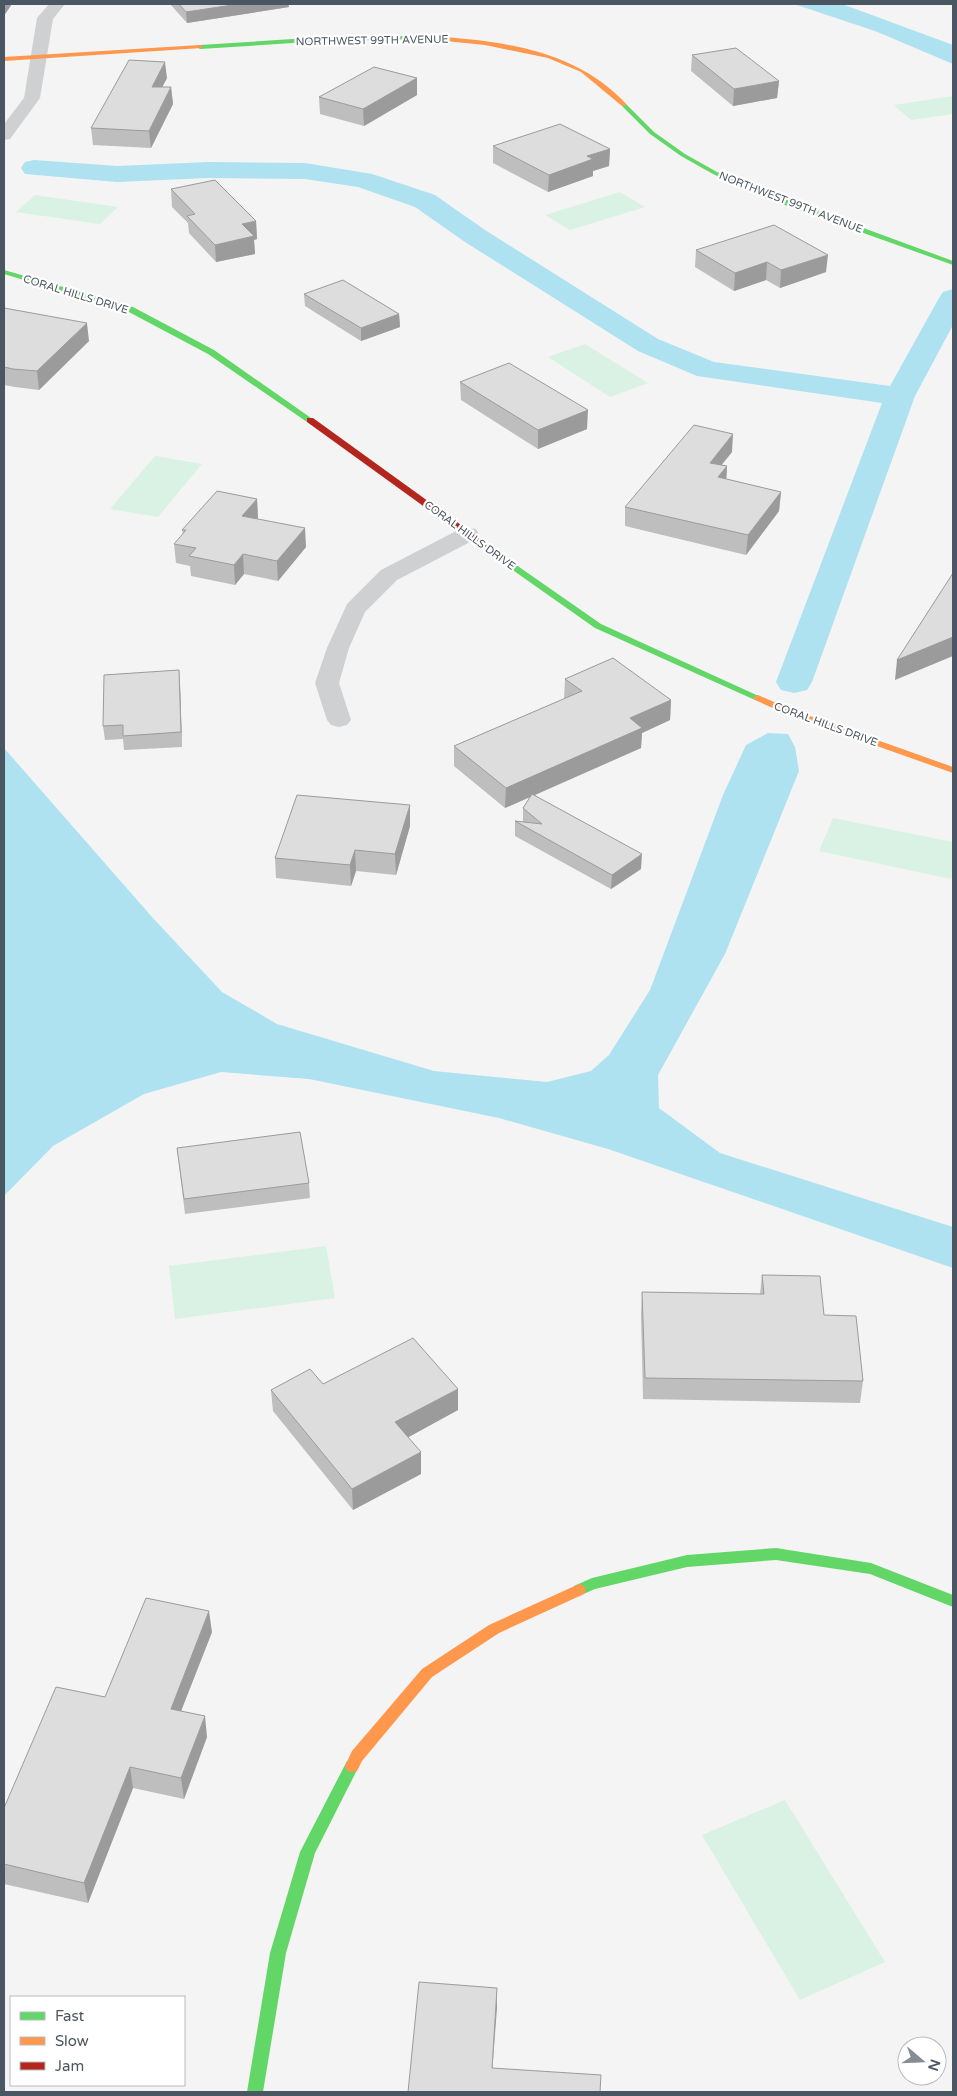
<svg xmlns="http://www.w3.org/2000/svg" width="957" height="2096" viewBox="0 0 957 2096" font-family="'Varela Round',sans-serif">
  <style>
    .green { fill: #d9f2e3 }
    .water { fill: #aee2f0 }
    .lines { fill: none; stroke-linecap: round; stroke-linejoin: round }
    .canal { fill: #aee2f0; fill-rule: evenodd }
    .street { fill: #ced0d2; fill-rule: evenodd }
    .fast { fill: #63d668; fill-rule: evenodd }
    .slow { fill: #ff974d; fill-rule: evenodd }
    .jam { fill: #b3261e; fill-rule: evenodd }
    .wall { fill: #bebebf }
    .shaded-wall { fill: #9b9b9b }
    .building { fill: #ddddde; stroke: #9b9b9b }
    .labels { text-anchor: middle; stroke-width: 4.5; stroke-linejoin: round; paint-order: stroke }
    .far-street-label { font-size: 11px; fill: #4a5661; stroke: #fff }
  </style>
  <rect width="100%" height="100%" fill="#f4f4f4"/>
  <!-- green -->
  <path class="green" d="M 953,96 L 953,114 L 911,120 L 894,105 Z
    M 620,192 L 645,207 L 570,230 L 545,215 Z
    M 35,195 L 118,207 L 100,224 L 16,212 Z
    M 585,344 L 648,383 L 610,397 L 548,357 Z
    M 155,456 L 202,464 L 158,517 L 110,509 Z
    M 833,818 L 953,842 L 953,872 L 951,879 L 819,851 Z
    M 326,1246 L 335,1298 L 175,1319 L 169,1266 Z
    M 785,1800 L 885,1962 L 800,2000 L 702,1835 Z"/>
  <!-- water -->
  <path class="water" d="M 794,4 L 842,4 L 953,45 L 953,64 L 875,31 Z
    M 768,733 L 788,734 L 795,747 L 799,771 L 725,954 L 658,1075 L 659,1108 L 720,1153 L 953,1227 L 953,1268 L 608,1149 L 499,1118 L 309,1079 L 221,1072 L 144,1094 L 53,1146 L 4,1196 L 4,748 L 152,917 L 222,992 L 277,1024 L 434,1071 L 547,1082 L 591,1071 L 609,1055 L 650,990 L 723,795 L 746,745 Z"/>
  <g class="lines">
    <!-- canal -->
    <path class="canal" d="M 34,160 L 117,166 L 208,162 L 305,163 L 372,174 L 435,195 L 485,230 L 658,339 L 714,362 L 890,386 L 939,298 L 943,292 L 953,289 L 953,325 L 915,396 L 812,682 L 807,690 L 794,693 L 781,690 L 776,682 L 882,403 L 697,376 L 638,351 L 465,242 L 415,207 L 358,187 L 305,179 L 208,178 L 117,182 L 25,174 L 21,168 L 25,162 Z"/>
    <!-- street -->
    <path class="street" d="M 49,4 L 65,4 L 53,19 L 40,98 L 10,139 L 4,140 L 4,124 L 24,98 L 37,18 Z
      M 468,528 L 476,529 L 479,534 L 476,539 L 397,580 L 365,612 L 349,648 L 339,683 L 351,720 L 347,725 L 339,727 L 331,725 L 327,720 L 315,683 L 327,648 L 347,604 L 381,570 L 460,529 Z"/>
    <!-- fast -->
    <path class="fast" d="M 427,36 L 429,37 L 429,39 L 324,41 L 200,49 L 197,47 L 200,45 L 324,37 Z
      M 622,104 L 626,104 L 654,132 L 685,154 L 717,172 L 766,192 L 953,261 L 953,265 L 760,196 L 713,174 L 681,156 L 650,134 L 622,106 Z
      M 4,270 L 133,307 L 214,350 L 314,420 L 307,422 L 208,354 L 127,311 L 4,274 Z
      M 483,542 L 601,624 L 763,698 L 761,700 L 755,700 L 595,628 L 480,547 L 480,543 Z
      M 776,1548 L 871,1563 L 953,1595 L 953,1607 L 870,1574 L 776,1560 L 687,1567 L 595,1589 L 579,1596 L 574,1594 L 572,1590 L 574,1586 L 592,1578 L 687,1555 Z
      M 352,1760 L 357,1761 L 359,1766 L 315,1853 L 286,1953 L 263,2092 L 247,2092 L 270,1953 L 300,1852 L 347,1761 Z"/>
    <!-- slow -->
    <path class="slow" d="M 427,36 C 498,40 577,49 627,105 L 622,106 L 581,72 L 548,58 L 485,45 L 425,39 L 425,37 Z
      M 200,45 L 202,46 L 202,48 L 4,61 L 4,57 Z
      M 758,695 L 790,709 L 953,767 L 953,773 L 784,713 L 755,700 L 753,698 Z
      M 579,1584 L 584,1586 L 586,1590 L 584,1594 L 499,1633 L 432,1677 L 362,1761 L 357,1771 L 352,1772 L 347,1771 L 345,1766 L 352,1751 L 422,1669 L 489,1625 Z"/>
    <!-- jam -->
    <path class="jam" d="M 307,418 L 313,418 L 486,543 L 486,547 L 480,547 L 307,422 Z"/>
  </g>
  <!-- wall -->
  <path class="wall" d="M 170,4 L 288,4 L 289,7 L 187,23 Z
    M 692,55 L 779,81 L 777,98 L 733,106 L 691,71 Z
    M 167,78 L 162,87 L 171,87 L 173,104 L 151,148 L 93,145 L 91,128 Z
    M 417,78 L 417,95 L 364,126 L 320,114 L 319,97 Z
    M 493,146 L 610,149 L 609,166 L 593,171 L 593,176 L 548,192 L 493,163 Z
    M 171,189 L 256,221 L 257,239 L 254,240 L 255,254 L 216,262 L 189,233 L 188,223 L 172,207 Z
    M 696,250 L 826,272 L 780,288 L 766,280 L 734,291 L 695,267 Z
    M 304,294 L 399,314 L 400,327 L 361,341 L 305,306 Z
    M 4,308 L 89,341 L 39,390 L 15,387 L 4,385 Z
    M 460,382 L 587,429 L 538,449 L 461,400 Z
    M 732,452 L 721,465 L 727,466 L 726,479 L 781,492 L 779,511 L 746,555 L 625,526 L 625,507 Z
    M 257,499 L 258,518 L 257,519 L 306,547 L 278,581 L 244,574 L 235,585 L 191,576 L 190,566 L 176,563 L 174,544 L 183,534 L 182,530 Z
    M 179,670 L 180,685 L 182,747 L 124,750 L 123,739 L 105,740 L 103,726 Z
    M 565,679 L 671,700 L 670,720 L 642,733 L 641,748 L 535,795 L 641,869 L 611,889 L 515,836 L 515,821 L 523,822 L 523,808 L 530,797 L 505,808 L 454,766 L 454,746 L 564,699 Z
    M 410,805 L 410,826 L 396,875 L 356,871 L 351,886 L 276,878 L 275,858 Z
    M 177,1148 L 309,1183 L 310,1198 L 185,1214 Z
    M 762,1275 L 824,1315 L 863,1381 L 860,1403 L 643,1399 L 641,1314 L 642,1292 L 760,1294 Z
    M 323,1384 L 458,1410 L 408,1437 L 421,1474 L 353,1510 L 273,1411 L 271,1390 Z
    M 212,1632 L 181,1711 L 207,1737 L 184,1799 L 133,1788 L 88,1903 L 4,1884 L 4,1808 L 105,1697 Z"/>
  <!-- shaded-wall -->
  <path class="shaded-wall" d="M 4,4 L 12,4 L 4,16 Z
    M 239,4 L 288,4 L 289,7 L 187,23 L 186,12 Z
    M 165,62 L 167,78 L 154,103 L 152,87 Z
    M 417,78 L 417,95 L 364,126 L 363,109 Z
    M 779,81 L 777,98 L 733,106 L 734,89 Z
    M 171,87 L 173,104 L 151,148 L 149,131 Z
    M 610,149 L 609,166 L 593,171 L 593,176 L 548,192 L 549,175 L 587,156 Z
    M 256,221 L 257,239 L 254,240 L 255,254 L 216,262 L 215,245 L 242,224 Z
    M 828,255 L 826,272 L 780,288 L 781,270 Z
    M 767,262 L 766,280 L 734,291 L 735,273 Z
    M 399,314 L 400,327 L 361,341 L 361,328 Z
    M 87,323 L 89,341 L 39,390 L 37,371 Z
    M 588,410 L 587,429 L 538,449 L 538,430 Z
    M 733,434 L 732,452 L 708,482 L 710,463 Z
    M 727,466 L 726,486 L 718,477 Z
    M 781,492 L 779,511 L 746,555 L 748,535 Z
    M 257,499 L 258,518 L 243,535 L 242,516 Z
    M 305,528 L 306,547 L 278,581 L 277,561 Z
    M 243,554 L 244,574 L 235,585 L 234,565 Z
    M 953,637 L 953,656 L 895,680 L 897,660 Z
    M 179,670 L 180,685 L 182,747 L 181,732 Z
    M 671,700 L 670,720 L 642,733 L 641,748 L 505,808 L 506,788 L 630,718 Z
    M 410,805 L 410,826 L 396,875 L 395,854 Z
    M 355,850 L 356,871 L 351,886 L 350,865 Z
    M 642,854 L 641,869 L 611,889 L 612,875 Z
    M 458,1389 L 458,1410 L 396,1444 L 395,1422 Z
    M 421,1452 L 421,1474 L 353,1510 L 352,1489 Z
    M 209,1611 L 212,1632 L 174,1729 L 171,1709 Z
    M 205,1716 L 207,1737 L 184,1799 L 181,1778 Z
    M 130,1767 L 133,1788 L 88,1903 L 84,1883 Z
    M 497,1988 L 497,2008 L 491,2087 L 492,2068 Z"/>
  <!-- building -->
  <path class="building" d="M 179,4 L 239,4 L 186,12 Z
    M 736,48 L 779,81 L 734,89 L 692,55 Z
    M 129,60 L 165,62 L 152,87 L 171,87 L 149,131 L 91,128 Z
    M 374,67 L 417,78 L 363,109 L 319,97 Z
    M 560,124 L 610,149 L 587,156 L 593,159 L 549,175 L 493,146 Z
    M 215,180 L 256,221 L 242,224 L 254,236 L 215,245 L 187,216 L 195,214 L 171,189 Z
    M 774,225 L 828,255 L 781,270 L 767,262 L 735,273 L 696,250 Z
    M 343,280 L 399,314 L 361,328 L 304,294 Z
    M 4,308 L 87,323 L 37,371 L 13,369 L 4,367 Z
    M 509,363 L 588,410 L 538,430 L 460,382 Z
    M 694,425 L 733,434 L 710,463 L 727,466 L 718,477 L 781,492 L 748,535 L 625,507 Z
    M 217,491 L 257,499 L 242,516 L 305,528 L 277,561 L 243,554 L 234,565 L 189,556 L 196,548 L 174,544 L 186,530 L 182,530 Z
    M 953,573 L 953,637 L 897,660 Z
    M 613,658 L 671,700 L 630,718 L 642,728 L 506,788 L 454,746 L 582,691 L 565,679 Z
    M 179,670 L 181,732 L 123,736 L 123,725 L 103,726 L 104,675 Z
    M 532,794 L 642,854 L 612,875 L 515,821 L 542,824 L 523,808 Z
    M 297,795 L 410,805 L 395,854 L 355,850 L 350,865 L 275,858 Z
    M 300,1132 L 309,1183 L 184,1199 L 177,1148 Z
    M 762,1275 L 820,1276 L 824,1315 L 856,1316 L 863,1381 L 645,1378 L 642,1292 L 764,1294 Z
    M 413,1338 L 458,1389 L 395,1422 L 421,1452 L 352,1489 L 271,1390 L 310,1369 L 323,1384 Z
    M 146,1598 L 209,1611 L 171,1709 L 205,1716 L 181,1778 L 130,1767 L 84,1883 L 4,1864 L 4,1808 L 56,1687 L 105,1697 Z
    M 419,1982 L 497,1988 L 492,2068 L 601,2075 L 600,2092 L 408,2092 Z"/>
  <g class="labels">
    <!-- far-street labels -->
    <g class="far-street-label">
      <text transform="translate(372 40) rotate(-1)" y="4">NORTHWEST 99TH AVENUE</text>
      <text transform="translate(791 202) rotate(21)" y="4">NORTHWEST 99TH AVENUE</text>
      <text transform="translate(76 294) rotate(17)" y="4">CORAL HILLS DRIVE</text>
      <text transform="translate(470 535) rotate(36)" y="4">CORAL HILLS DRIVE</text>
      <text transform="translate(826 724) rotate(20)" y="4">CORAL HILLS DRIVE</text>
    </g>
  </g>
  <!-- border -->
  <rect width="957" height="2096" fill="none" stroke="#4a5661" stroke-width="10"/>
  <!-- legend -->
  <rect x="10" y="1996" width="175" height="90" fill="#ffffff" stroke="#b7bbc0"/>
  <rect x="20" y="2012" width="25" height="8" fill="#63d668" stroke="#b7bbc0"/>
  <text x="55" y="2021" font-size="15" fill="#4a5661">Fast</text>
  <rect x="20" y="2037" width="25" height="8" fill="#ff974d" stroke="#b7bbc0"/>
  <text x="55" y="2046" font-size="15" fill="#4a5661">Slow</text>
  <rect x="20" y="2062" width="25" height="8" fill="#b3261e" stroke="#b7bbc0"/>
  <text x="55" y="2071" font-size="15" fill="#4a5661">Jam</text>
  <!-- north arrow -->
  <g transform="translate(922 2061) rotate(109)"><circle r="24" fill="#ffffff" stroke="#b7bbc0"/>
  <path d="M0-4L9 19L0 12L-9 19Z" fill="#868d94"/>
  <text y="-8" font-size="14" font-weight="bold" text-anchor="middle" fill="#4a5661">N</text>
  </g>
</svg>
